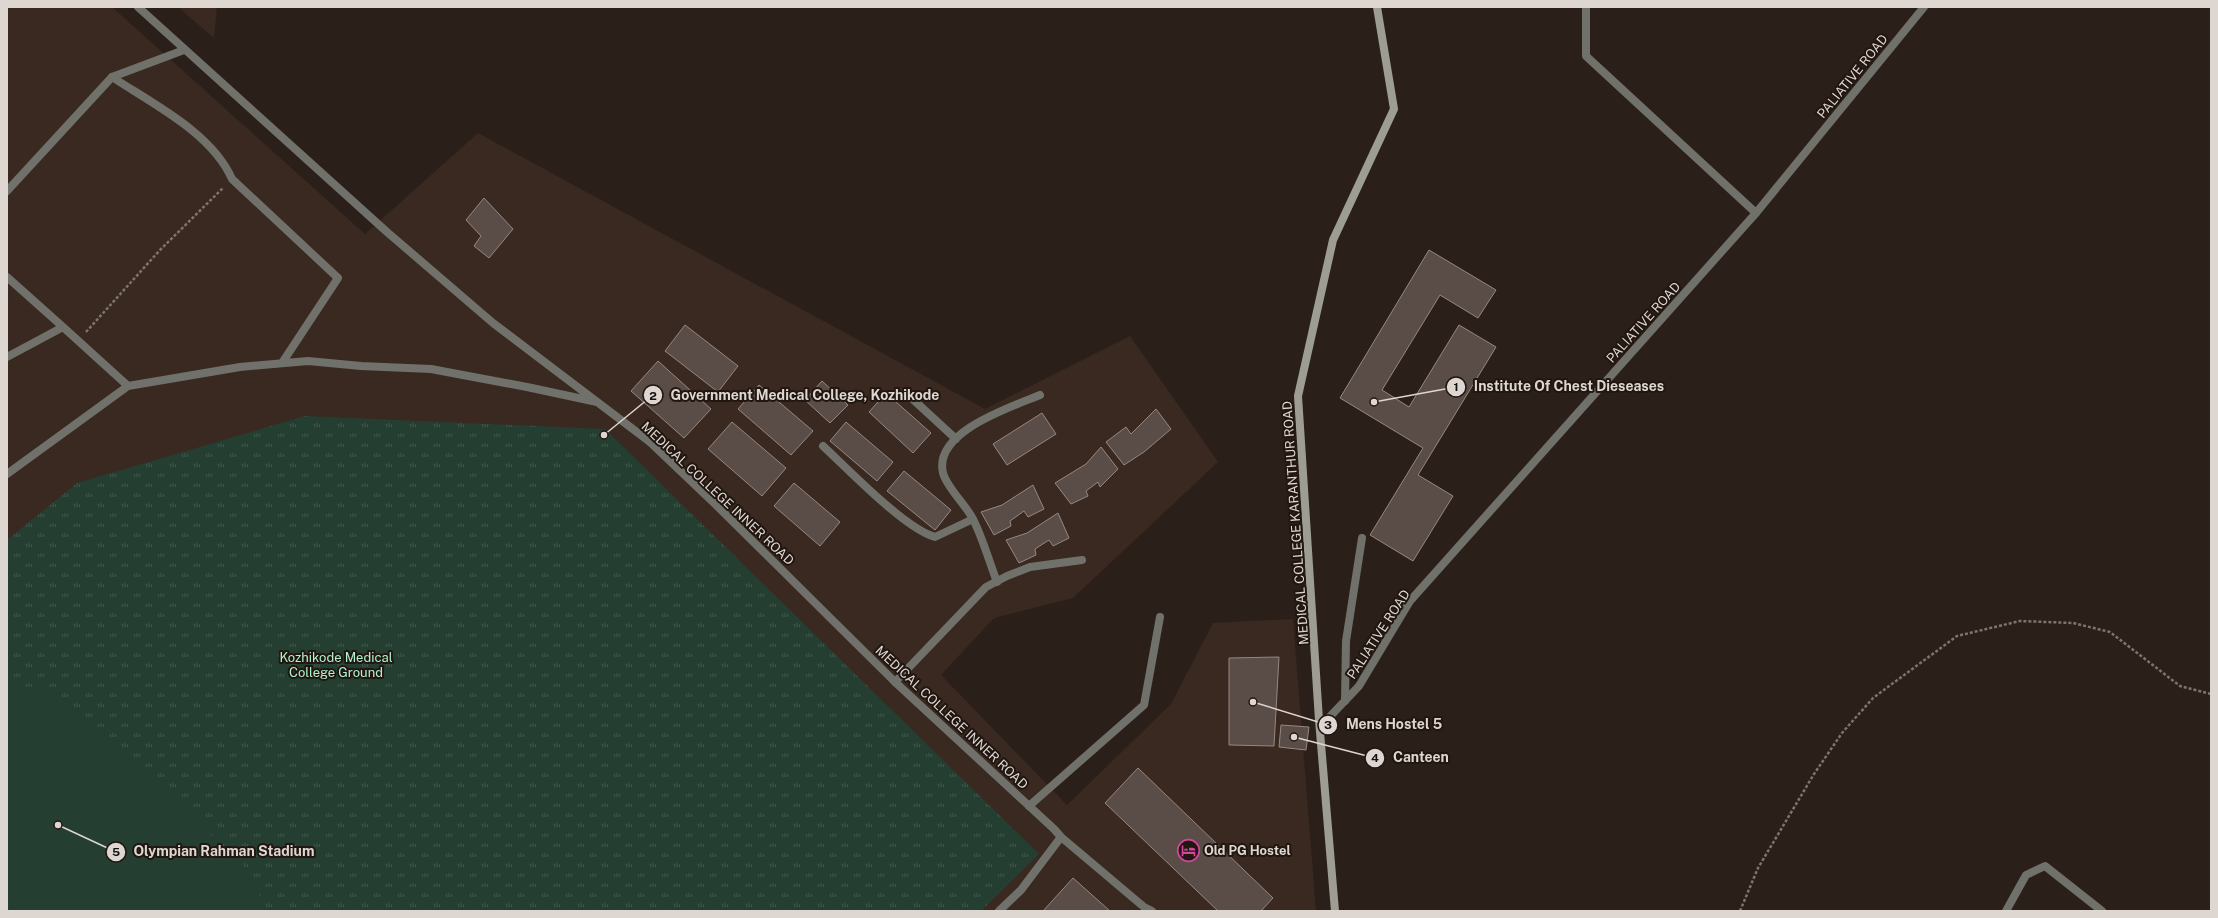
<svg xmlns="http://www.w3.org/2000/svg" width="2218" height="918" viewBox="0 0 2218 918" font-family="'Public Sans',sans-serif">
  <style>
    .built { fill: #392920 }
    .park { fill: url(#park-tufts) }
    .pitch { fill: #243e31 }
    .building { fill: #5a4d47; stroke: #978781 }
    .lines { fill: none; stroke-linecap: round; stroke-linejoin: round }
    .path { stroke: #7d746e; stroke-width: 2.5; stroke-dasharray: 3 2; stroke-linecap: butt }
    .service { stroke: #70716a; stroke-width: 8 }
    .minor { stroke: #70716a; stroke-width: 8 }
    .secondary { stroke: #9d9d94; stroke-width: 8 }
    .labels { text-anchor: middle; stroke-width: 4; stroke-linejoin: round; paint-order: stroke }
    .street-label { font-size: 13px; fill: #ddd6d1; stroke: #211610 }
    .park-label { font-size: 13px; fill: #aff2cf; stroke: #211610 }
    .poi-label { font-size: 13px; font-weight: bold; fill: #ddd6d1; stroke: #211610; text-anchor: start }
    .leader { fill: none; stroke: #ddd6d1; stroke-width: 1.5 }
    .callout-dot { fill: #ddd6d1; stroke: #211610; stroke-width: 1.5 }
    .mark-label { font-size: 12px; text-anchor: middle; font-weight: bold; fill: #111 }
    .callout-label { font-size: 14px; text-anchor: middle; font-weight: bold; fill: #ddd6d1; stroke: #211610; stroke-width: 4; stroke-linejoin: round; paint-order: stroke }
  </style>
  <defs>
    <pattern id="park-tufts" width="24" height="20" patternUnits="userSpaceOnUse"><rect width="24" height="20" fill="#243e31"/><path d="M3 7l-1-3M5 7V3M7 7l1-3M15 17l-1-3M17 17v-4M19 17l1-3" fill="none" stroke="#43594e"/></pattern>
  </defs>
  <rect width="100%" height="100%" fill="#2b2019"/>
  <!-- built -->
  <path class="built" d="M 7,7 L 112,7 L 365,234 L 478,133 L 985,409 L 1130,336 L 1218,462 L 1073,598 L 994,618 L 941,675 L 1067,805 L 1171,704 L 1213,623 L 1293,619 L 1316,911 L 7,911 Z
    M 178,7 L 217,7 L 214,38 Z"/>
  <!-- park -->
  <path class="park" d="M 305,416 L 605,429 L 1039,854 L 981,911 L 7,911 L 7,540 L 77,483 Z"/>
  <!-- pitch -->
  <path class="pitch" d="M 17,686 L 39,689 L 60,695 L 243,865 L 259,894 L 262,911 L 18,911 L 7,901 L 7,687 Z"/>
  <!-- building -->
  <path class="building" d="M 484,198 L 513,229 L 489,258 L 474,246 L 481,236 L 466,220 Z
    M 1429,250 L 1496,290 L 1478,318 L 1440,295 L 1382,390 L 1409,407 L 1459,325 L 1496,347 L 1418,475 L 1453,496 L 1413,561 L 1370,535 L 1423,448 L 1340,398 Z
    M 685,325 L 738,366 L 718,392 L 665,351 Z
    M 658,361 L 711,409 L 684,438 L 631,391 Z
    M 822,381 L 848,405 L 830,423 L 805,400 Z
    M 759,385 L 813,431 L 791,455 L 738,409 Z
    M 886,393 L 931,433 L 913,453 L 869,412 Z
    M 1156,409 L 1171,429 L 1144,452 L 1124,465 L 1106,442 L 1126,427 L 1131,434 Z
    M 1042,413 L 1056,434 L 1007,465 L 993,444 Z
    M 732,422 L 786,468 L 762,496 L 708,449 Z
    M 846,422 L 893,462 L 877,481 L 830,441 Z
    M 1101,447 L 1118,469 L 1100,487 L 1098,482 L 1086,491 L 1088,496 L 1071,504 L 1055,483 L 1086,464 Z
    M 904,471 L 951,510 L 935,530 L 887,491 Z
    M 794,483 L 840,522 L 820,546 L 774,506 Z
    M 1033,485 L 1044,509 L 1028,517 L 1024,511 L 1010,521 L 1011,526 L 994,535 L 981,512 L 1002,505 Z
    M 1058,513 L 1069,538 L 1053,546 L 1049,540 L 1035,549 L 1036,555 L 1019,563 L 1006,540 L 1027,533 Z
    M 1279,657 L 1274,746 L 1229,745 L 1229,658 Z
    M 1281,725 L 1309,727 L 1306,750 L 1279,747 Z
    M 1138,768 L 1273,898 L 1261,911 L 1218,911 L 1105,803 Z
    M 1073,878 L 1110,911 L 1043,911 Z"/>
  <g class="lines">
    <!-- path -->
    <path class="path" d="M 86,332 L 160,250 L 223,188
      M 1740,911 L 1758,868 L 1814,774 L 1842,733 L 1873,698 L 1957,636 L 2020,621 L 2073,623 L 2110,632 L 2180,686 L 2211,694"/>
    <!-- service -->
    <path class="service" d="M 1586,7 L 1586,56 L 1756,213
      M 7,191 L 112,77 L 184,50
      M 895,682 L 986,587 L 1007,576 L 1030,567 L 1082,560
      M 1345,701 L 1346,641 L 1362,538
      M 1029,806 L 1144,705 L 1160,617"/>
    <!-- minor -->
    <path class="minor" d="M 138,7 L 387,232 L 493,323 L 650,442 L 711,500 L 895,682 L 1054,829 L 1061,837 L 1021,890 L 999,911
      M 112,77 C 153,104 212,133 232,179 L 338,278 L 282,363
      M 7,277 L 63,327
      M 7,357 L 63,327 L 128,386
      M 905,392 L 956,439
      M 823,446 C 848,469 904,528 935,537 L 973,519
      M 7,474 L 128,386 L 240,367 L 308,361 L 361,366 L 431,369 L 527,387 L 597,402
      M 997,582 C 989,561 983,539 973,519 C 966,505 947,488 943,473 C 933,432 1011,407 1040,395
      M 1320,727 L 1359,686 L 1410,601 L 1756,213 L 1924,7
      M 1061,837 L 1144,907 L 1152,911
      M 2006,911 L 2026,875 L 2045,866 L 2102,911"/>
    <!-- secondary -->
    <path class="secondary" d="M 1335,911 L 1319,720 L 1298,396 L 1333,240 L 1394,109 L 1377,7"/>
  </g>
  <!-- icons -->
  <defs>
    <symbol id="hotel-ring" viewBox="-11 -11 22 22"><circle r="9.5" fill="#211610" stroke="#d1479c" stroke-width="1.5"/><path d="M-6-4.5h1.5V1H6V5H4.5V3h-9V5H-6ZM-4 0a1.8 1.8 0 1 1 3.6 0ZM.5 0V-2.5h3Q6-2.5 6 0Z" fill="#d1479c"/></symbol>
  </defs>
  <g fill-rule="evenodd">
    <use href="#hotel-ring" x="1176" y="838" width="25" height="25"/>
  </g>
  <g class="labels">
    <!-- street labels -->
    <g class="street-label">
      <text transform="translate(1852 76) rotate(-51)" y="5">PALIATIVE ROAD</text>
      <text transform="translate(1643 322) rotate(-48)" y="5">PALIATIVE ROAD</text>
      <text transform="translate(718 493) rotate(43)" y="5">MEDICAL COLLEGE INNER ROAD</text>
      <text transform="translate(1295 523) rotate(-94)" y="5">MEDICAL COLLEGE KARANTHUR ROAD</text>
      <text transform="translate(1378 634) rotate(-57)" y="5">PALIATIVE ROAD</text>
      <text transform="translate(952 717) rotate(43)" y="5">MEDICAL COLLEGE INNER ROAD</text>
    </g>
    <!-- park labels -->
    <g class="park-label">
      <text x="336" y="662">Kozhikode Medical<tspan x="336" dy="15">College Ground</tspan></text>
    </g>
    <!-- poi labels -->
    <g class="poi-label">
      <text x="1204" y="855">Old PG Hostel</text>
    </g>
  </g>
  <!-- callouts -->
  <path class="leader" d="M1374 402L1456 387M604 435L653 395M1253 702L1328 725M1294 737L1375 758M58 825L116 852"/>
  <g class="callout-dot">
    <circle cx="1374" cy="402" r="4"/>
    <circle cx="604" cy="435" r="4"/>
    <circle cx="1253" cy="702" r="4"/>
    <circle cx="1294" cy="737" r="4"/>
    <circle cx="58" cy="825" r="4"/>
    <circle cx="1456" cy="387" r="10"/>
    <circle cx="653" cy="395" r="10"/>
    <circle cx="1328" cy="725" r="10"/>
    <circle cx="1375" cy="758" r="10"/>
    <circle cx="116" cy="852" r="10"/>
  </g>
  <g class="mark-label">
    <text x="1456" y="391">1</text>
    <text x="653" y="400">2</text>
    <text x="1328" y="729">3</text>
    <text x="1375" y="762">4</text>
    <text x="116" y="856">5</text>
  </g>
  <g class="callout-label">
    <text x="1569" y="391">Institute Of Chest Dieseases</text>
    <text x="805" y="400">Government Medical College, Kozhikode</text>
    <text x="1394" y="729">Mens Hostel 5</text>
    <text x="1421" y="762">Canteen</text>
    <text x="224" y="856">Olympian Rahman Stadium</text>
  </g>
  <!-- border -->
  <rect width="2218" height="918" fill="none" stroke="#ddd6d1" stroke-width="16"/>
</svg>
